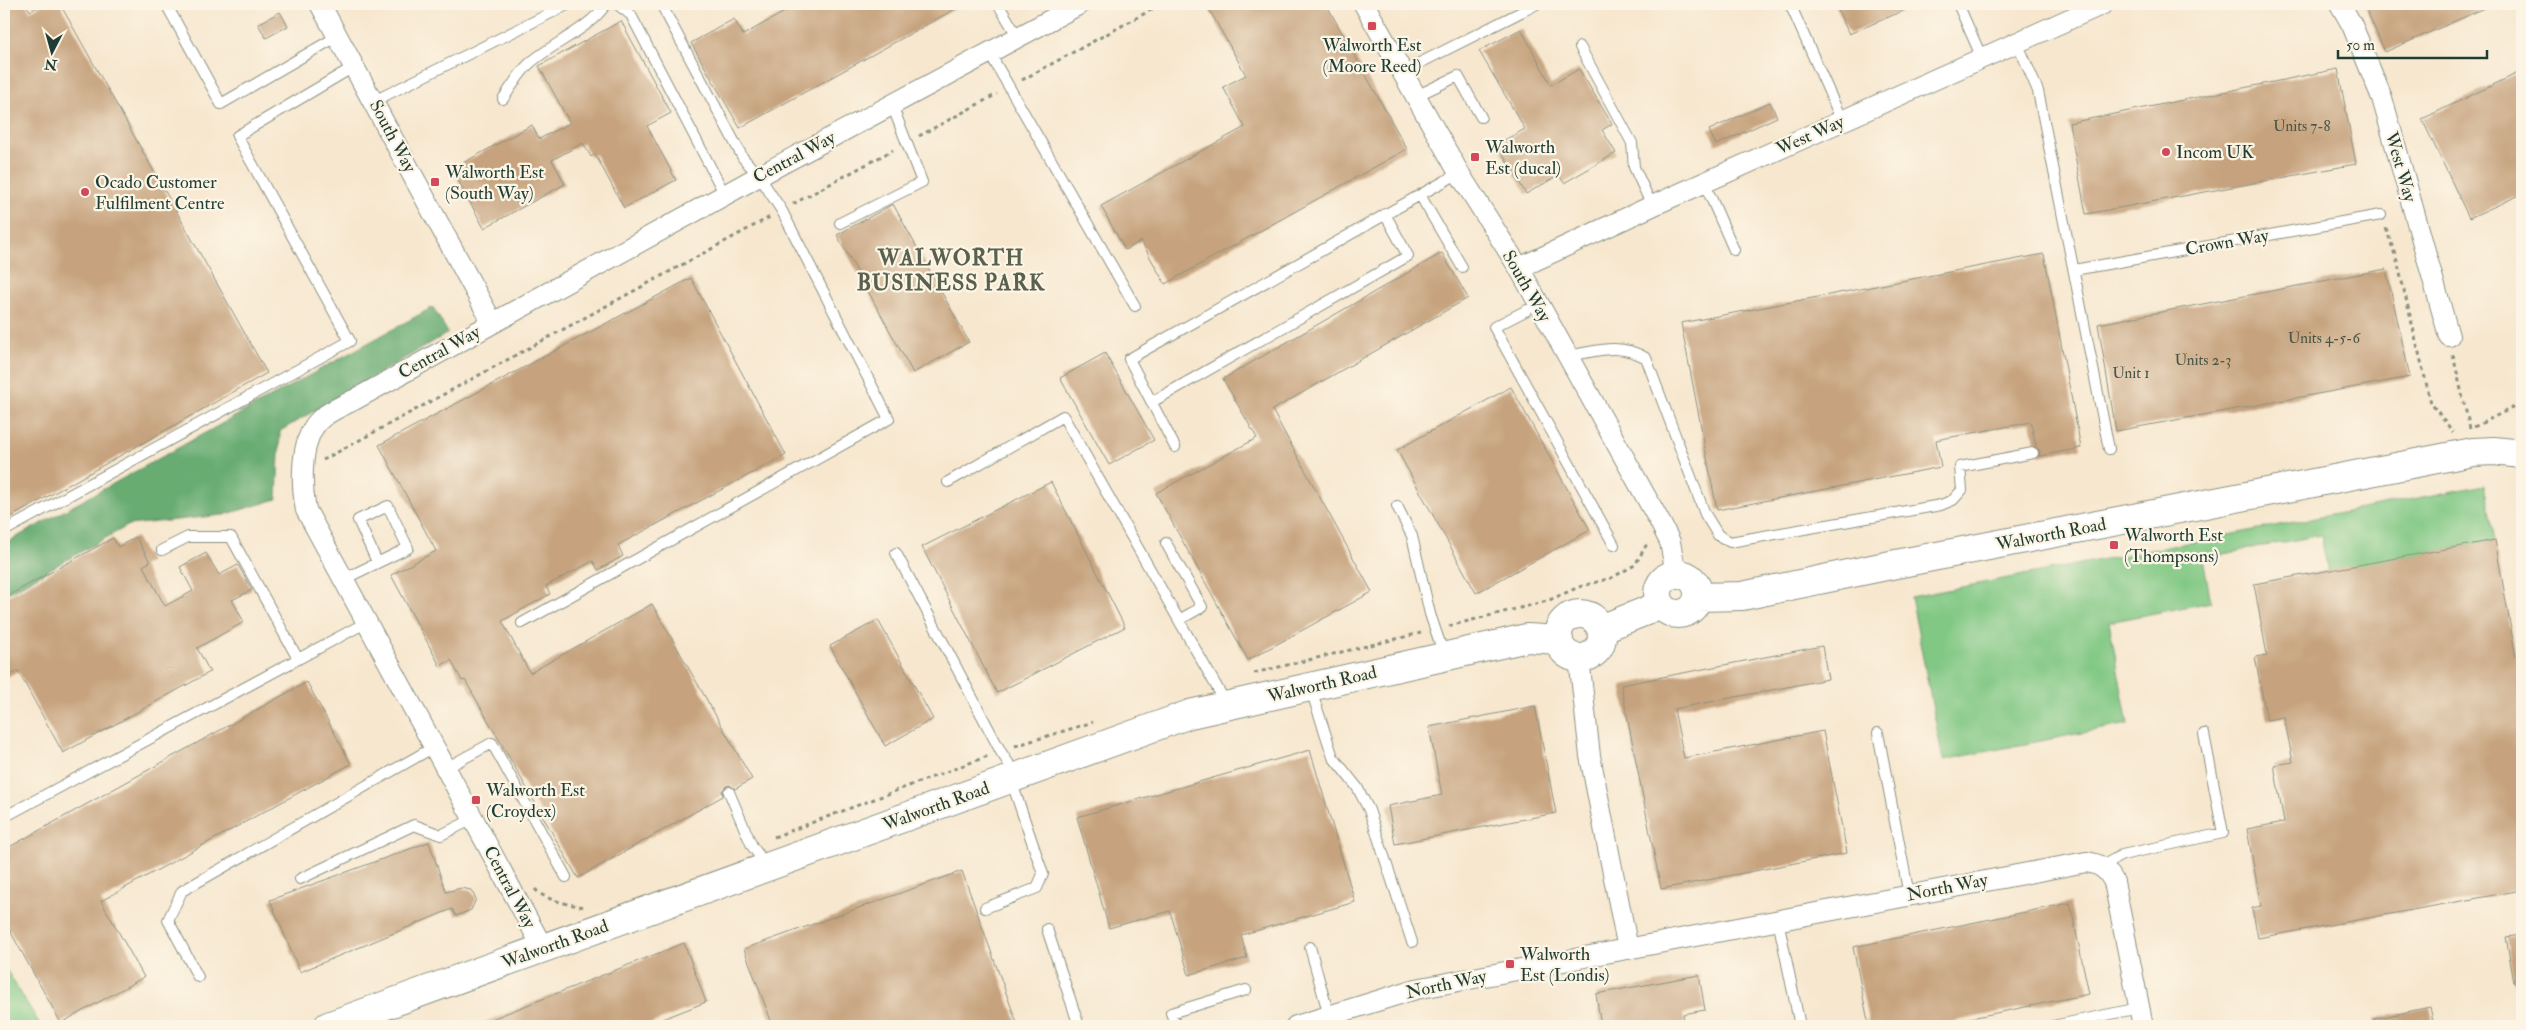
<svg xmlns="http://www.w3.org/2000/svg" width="2526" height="1030" viewBox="0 0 2526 1030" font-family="'IM FELL Double Pica',serif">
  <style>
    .green { fill: #81c884; stroke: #50825c }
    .forest { fill: #68ac72; stroke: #447453 }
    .building { fill: #c6a37e }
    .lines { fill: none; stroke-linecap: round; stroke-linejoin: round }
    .lane-casing { stroke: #8b9282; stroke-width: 12 }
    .street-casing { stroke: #8b9282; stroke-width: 22 }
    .secondary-casing { stroke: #8b9282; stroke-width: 30 }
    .path { stroke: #8b9282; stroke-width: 3; stroke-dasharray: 4 4; stroke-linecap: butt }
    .lane { stroke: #fff; stroke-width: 10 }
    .street { stroke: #fff; stroke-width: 20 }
    .secondary { stroke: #fff; stroke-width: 28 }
    .poi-dot { fill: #d1495b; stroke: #fcf5e5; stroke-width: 2 }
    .labels { text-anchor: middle; stroke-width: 4.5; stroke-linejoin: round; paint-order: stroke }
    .number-label { font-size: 15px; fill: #495646 }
    .poi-label { font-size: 18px; fill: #1f3d34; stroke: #fcf5e5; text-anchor: start }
    .street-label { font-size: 18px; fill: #1f3d34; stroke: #fcf5e5 }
    .district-label { font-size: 22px; font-weight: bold; letter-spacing: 1px; fill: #59614e; stroke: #fcf5e5 }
  </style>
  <rect width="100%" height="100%" fill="#fcf5e5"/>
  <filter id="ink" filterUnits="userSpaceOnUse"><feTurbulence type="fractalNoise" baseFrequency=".02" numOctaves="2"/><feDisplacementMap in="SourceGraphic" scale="10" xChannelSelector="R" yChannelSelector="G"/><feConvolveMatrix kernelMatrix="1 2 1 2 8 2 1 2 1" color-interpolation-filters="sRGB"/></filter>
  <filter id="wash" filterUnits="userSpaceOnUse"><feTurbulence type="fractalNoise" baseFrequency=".0096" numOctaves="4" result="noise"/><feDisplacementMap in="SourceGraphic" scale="20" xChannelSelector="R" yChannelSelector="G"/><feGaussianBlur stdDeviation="1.12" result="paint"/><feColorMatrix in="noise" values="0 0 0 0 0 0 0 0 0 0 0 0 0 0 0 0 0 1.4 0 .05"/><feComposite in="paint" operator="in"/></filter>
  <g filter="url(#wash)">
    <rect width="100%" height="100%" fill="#f7e7cf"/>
    <!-- green -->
    <path class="green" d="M 2484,485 L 2495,540 L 2328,572 L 2321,535 L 2203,558 L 2211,602 L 2109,622 L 2128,724 L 1943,760 L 1911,597 Z
      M 4,966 L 41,1026 L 4,1026 Z"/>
    <!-- forest -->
    <path class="forest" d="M 433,307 L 448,333 L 280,431 L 277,499 L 224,515 L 129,525 L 4,595 L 4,544 Z"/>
    <g id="blocks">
      <!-- building -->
      <path class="building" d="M 10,4 L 26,4 L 30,11 L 44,4 L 60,4 L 267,373 L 4,521 L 4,7 Z
        M 799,4 L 964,4 L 740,128 L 691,43 L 734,19 L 743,35 Z
        M 1206,4 L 1326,4 L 1407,149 L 1165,284 L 1141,241 L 1125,250 L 1101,206 L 1245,127 L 1223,87 L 1246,75 Z
        M 1835,4 L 1919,4 L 1849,34 Z
        M 2364,4 L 2494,4 L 2385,52 Z
        M 280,12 L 288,26 L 266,38 L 258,24 Z
        M 621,21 L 671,113 L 647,126 L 676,180 L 624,208 L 595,154 L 591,157 L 583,143 L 552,160 L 565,184 L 484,228 L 452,169 L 532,125 L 539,139 L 570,123 L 539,66 Z
        M 1521,29 L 1551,85 L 1579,69 L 1612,124 L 1602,130 L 1616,153 L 1564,183 L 1559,175 L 1526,194 L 1497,144 L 1525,129 L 1479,51 Z
        M 2338,69 L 2356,164 L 2086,214 L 2069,123 Z
        M 2522,71 L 2522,194 L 2469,218 L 2422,119 Z
        M 1770,102 L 1777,117 L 1716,145 L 1709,130 Z
        M 893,204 L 969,342 L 913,373 L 837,235 Z
        M 1442,253 L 1468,298 L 1272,410 L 1372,592 L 1248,660 L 1156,493 L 1257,438 L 1223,379 Z
        M 2044,254 L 2081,448 L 2039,456 L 2040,451 L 2036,447 L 2031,422 L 1936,440 L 1941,467 L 1717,510 L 1681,323 Z
        M 2386,269 L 2410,377 L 2116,431 L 2098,324 Z
        M 691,278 L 786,455 L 618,545 L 623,556 L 598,570 L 593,561 L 546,586 L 550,594 L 502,621 L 530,673 L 652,604 L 752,779 L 735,789 L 730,785 L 726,786 L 722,791 L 723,796 L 578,878 L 465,680 L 462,681 L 451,660 L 440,666 L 391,575 L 436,551 L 379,445 Z
        M 1105,353 L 1154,440 L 1109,465 L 1060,378 Z
        M 1511,387 L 1590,530 L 1476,593 L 1397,450 Z
        M 1051,482 L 1125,627 L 997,693 L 922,547 Z
        M 136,537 L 150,562 L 143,566 L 165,606 L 193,591 L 180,567 L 206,553 L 219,575 L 238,565 L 252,590 L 232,600 L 244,622 L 197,648 L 210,672 L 63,753 L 18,671 L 4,679 L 4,598 L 113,538 L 118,547 Z
        M 2495,540 L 2522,691 L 2522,890 L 2258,938 L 2252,908 L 2261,906 L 2247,829 L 2284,822 L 2274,765 L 2293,762 L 2284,717 L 2267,720 L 2255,657 L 2267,655 L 2254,584 Z
        M 878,620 L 933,719 L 885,746 L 830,646 Z
        M 1822,646 L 1828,679 L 1674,709 L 1684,758 L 1823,731 L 1847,853 L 1661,889 L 1621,685 Z
        M 307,682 L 351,764 L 101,901 L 144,977 L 61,1023 L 4,920 L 4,850 Z
        M 1535,706 L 1556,813 L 1395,844 L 1388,806 L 1442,795 L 1429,727 Z
        M 1310,750 L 1355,902 L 1241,935 L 1247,958 L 1189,975 L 1170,911 L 1109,928 L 1077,817 Z
        M 429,842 L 446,892 L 461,888 L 471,890 L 476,899 L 471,910 L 456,916 L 452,909 L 300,972 L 270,900 Z
        M 962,871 L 1018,1026 L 773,1026 L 744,949 Z
        M 2070,903 L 2089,994 L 1932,1026 L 1869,1026 L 1853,947 Z
        M 2522,935 L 2522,982 L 2514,983 L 2506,937 Z
        M 684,943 L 706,1002 L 645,1026 L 474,1026 Z
        M 1699,975 L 1705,1010 L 1683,1014 L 1685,1026 L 1601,1026 L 1596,994 Z
        M 2430,1007 L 2434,1026 L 2375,1026 L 2374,1019 Z"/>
    </g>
  </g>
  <g filter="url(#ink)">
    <use href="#blocks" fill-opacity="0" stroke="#8b9282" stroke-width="1"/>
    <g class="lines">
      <defs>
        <path id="lane" d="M 166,4 L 221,104 L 338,36
          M 617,4 L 631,15 L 725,195
          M 998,4 L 1018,37
          M 1790,4 L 1842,121
          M 1958,4 L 1982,58
          M 2017,42 L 2038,91 L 2109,449
          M 1580,47 L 1632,143 L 1634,167 L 1652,206
          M 989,52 L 1135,306
          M 1402,72 L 1537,4
          M 1416,96 L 1458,76 L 1481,117
          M 503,99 C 511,88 519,73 529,64 C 552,43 589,30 606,4
          M 374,101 L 569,4
          M 1459,173 L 1420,195 L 1462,267
          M 1704,182 L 1734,250
          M 840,223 L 922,182 L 892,105
          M 2074,270 L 2381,215
          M 1527,310 L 1494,327 L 1614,545
          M 1568,356 C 1598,351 1618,342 1646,358 L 1705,514 L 1718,535 L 1730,542 L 1941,505 L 1953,500 L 1962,490 L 1960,467 L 2033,453
          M 1152,402 L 1408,256 L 1385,214
          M 1175,447 L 1129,359 L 1420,195
          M 948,482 L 1063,416 L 1227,705
          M 1397,506 L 1412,536 L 1430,614 L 1444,655
          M 4,531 L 350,341 L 237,136 L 355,66
          M 1166,543 L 1202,607 L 1179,620
          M 162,550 L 188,537 L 231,537 L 298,659
          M 896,553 L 1001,752 L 1017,776
          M 344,579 L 408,548 L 388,506 L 358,520 L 377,562
          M 522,623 L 889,419 L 782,211 L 759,176 L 743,158 L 661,4
          M 1310,687 L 1333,757 L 1357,787 L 1369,810 L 1412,942
          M 1878,733 L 1909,895
          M 446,768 L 492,743 L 566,877
          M 729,792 L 752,846 L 767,866
          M 4,817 L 367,622
          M 2102,866 L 2122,855 L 2223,833 L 2204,734
          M 300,879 L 414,825 L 441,835 L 473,819
          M 985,908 L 1037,888 L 1043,874 L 1011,780
          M 1778,920 L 1800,1026
          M 1047,929 L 1079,1026
          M 1310,947 L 1329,1016
          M 198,977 L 168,920 L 182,891 L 434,747
          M 1176,1026 L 1171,1013 L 1246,990
          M 2053,1026 L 2139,1008"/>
        <path id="street" d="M 320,4 L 492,322
          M 1364,4 L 1459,173 L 1519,268 L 1661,524 L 1670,542 L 1676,574
          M 2340,4 L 2352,25 L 2382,98 L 2449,336
          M 1519,268 L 1652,206 L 2103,4
          M 1579,658 L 1590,756 L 1628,949
          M 543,948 L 306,510 C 301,484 299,435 323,417 C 332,410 344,405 354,400 L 759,176 L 1080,4
          M 1296,1026 L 1416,989 L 2086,862 C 2101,864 2107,869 2114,882 L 2143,1026"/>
        <path id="secondary" d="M1658 594a20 20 0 1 1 40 0a20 20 0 1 1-40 0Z
          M 1698,597 L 1742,596 L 1886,566 L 2473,452 L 2494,451 L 2522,454
          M1558 636a22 22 0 1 1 44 0a22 22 0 1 1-44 0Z
          M 1601,629 L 1661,605
          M 328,1026 L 1190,714 L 1527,638 L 1559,640"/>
      </defs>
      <!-- lane casing -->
      <use href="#lane" class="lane-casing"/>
      <!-- street casing -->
      <use href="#street" class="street-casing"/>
      <!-- secondary casing -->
      <use href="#secondary" class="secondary-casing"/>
      <!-- path -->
      <path class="path" d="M 1022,80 L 1162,4
        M 919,136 L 997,94
        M 793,204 L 893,150
        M 2386,228 L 2397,261 L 2431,403 L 2453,432
        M 2453,355 L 2470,429
        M 2474,427 L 2522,403
        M 323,460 L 770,217
        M 1449,626 L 1547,601 L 1579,587 L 1611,578 L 1635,565 L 1648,542
        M 1254,673 L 1421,633
        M 1015,746 L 1093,722
        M 774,837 L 988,756
        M 535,889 C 545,901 570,904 584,907"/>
      <!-- lane -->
      <use href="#lane" class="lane"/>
      <!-- street -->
      <use href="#street" class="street"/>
      <!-- secondary -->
      <use href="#secondary" class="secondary"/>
    </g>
  </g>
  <!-- markers -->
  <g class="poi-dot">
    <rect x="1367" y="21" width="10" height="10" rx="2.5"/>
    <circle cx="2166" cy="152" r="5"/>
    <rect x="1470" y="152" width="10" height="10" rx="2.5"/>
    <rect x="430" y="177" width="10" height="10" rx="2.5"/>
    <circle cx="85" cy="192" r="5"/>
    <rect x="2109" y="540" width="10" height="10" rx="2.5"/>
    <rect x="471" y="795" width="10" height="10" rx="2.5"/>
    <rect x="1505" y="959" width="10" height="10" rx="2.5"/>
  </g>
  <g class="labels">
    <!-- number labels -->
    <g class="number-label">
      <text x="2302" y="131">Units 7-8</text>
      <text x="2324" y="343">Units 4-5-6</text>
      <text x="2203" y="365">Units 2-3</text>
      <text x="2131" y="378">Unit 1</text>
    </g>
    <!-- poi labels -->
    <g class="poi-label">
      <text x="1372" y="51" text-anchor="middle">Walworth Est<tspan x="1372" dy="21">(Moore Reed)</tspan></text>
      <text x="1485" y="153">Walworth<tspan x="1485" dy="21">Est (ducal)</tspan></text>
      <text x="2176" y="158">Incom UK</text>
      <text x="445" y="178">Walworth Est<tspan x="445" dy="21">(South Way)</tspan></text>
      <text x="95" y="188">Ocado Customer<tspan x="95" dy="21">Fulfilment Centre</tspan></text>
      <text x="2124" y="541">Walworth Est<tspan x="2124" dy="21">(Thompsons)</tspan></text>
      <text x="486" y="796">Walworth Est<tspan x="486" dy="21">(Croydex)</tspan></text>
      <text x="1520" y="960">Walworth<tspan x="1520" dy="21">Est (Londis)</tspan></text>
    </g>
    <!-- street labels -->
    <g class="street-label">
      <text transform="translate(1810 135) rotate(-24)" y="6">West Way</text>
      <text transform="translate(393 136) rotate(62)" y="6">South Way</text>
      <text transform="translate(794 157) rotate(-28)" y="6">Central Way</text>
      <text transform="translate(2401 167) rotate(74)" y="6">West Way</text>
      <text transform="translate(2227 242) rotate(-10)" y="6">Crown Way</text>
      <text transform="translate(1527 286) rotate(60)" y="6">South Way</text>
      <text transform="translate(439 352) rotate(-29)" y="6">Central Way</text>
      <text transform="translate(2051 534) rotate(-11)" y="6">Walworth Road</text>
      <text transform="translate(1322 684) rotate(-13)" y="6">Walworth Road</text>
      <text transform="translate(936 806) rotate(-20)" y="6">Walworth Road</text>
      <text transform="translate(510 887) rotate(62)" y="6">Central Way</text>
      <text transform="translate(1947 887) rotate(-11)" y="6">North Way</text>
      <text transform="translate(555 944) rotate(-20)" y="6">Walworth Road</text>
      <text transform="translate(1446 984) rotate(-12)" y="6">North Way</text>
    </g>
    <!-- district labels -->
    <g class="district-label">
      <text x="951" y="265">WALWORTH<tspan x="951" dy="25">BUSINESS PARK</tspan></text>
    </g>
  </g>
  <!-- margin -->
  <rect width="2526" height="1030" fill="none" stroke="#fcf5e5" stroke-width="20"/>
  <!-- north arrow -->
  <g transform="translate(52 52) rotate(186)" stroke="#fcf5e5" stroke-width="4" paint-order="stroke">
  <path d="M0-4L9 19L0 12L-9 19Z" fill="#1f3d34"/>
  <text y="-8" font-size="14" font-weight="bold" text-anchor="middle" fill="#1f3d34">N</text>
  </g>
  <!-- scale -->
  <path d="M2338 50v8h149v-8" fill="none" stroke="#1f3d34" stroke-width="2.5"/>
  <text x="2346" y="50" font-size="15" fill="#1f3d34" stroke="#fcf5e5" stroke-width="4" paint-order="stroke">50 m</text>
</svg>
